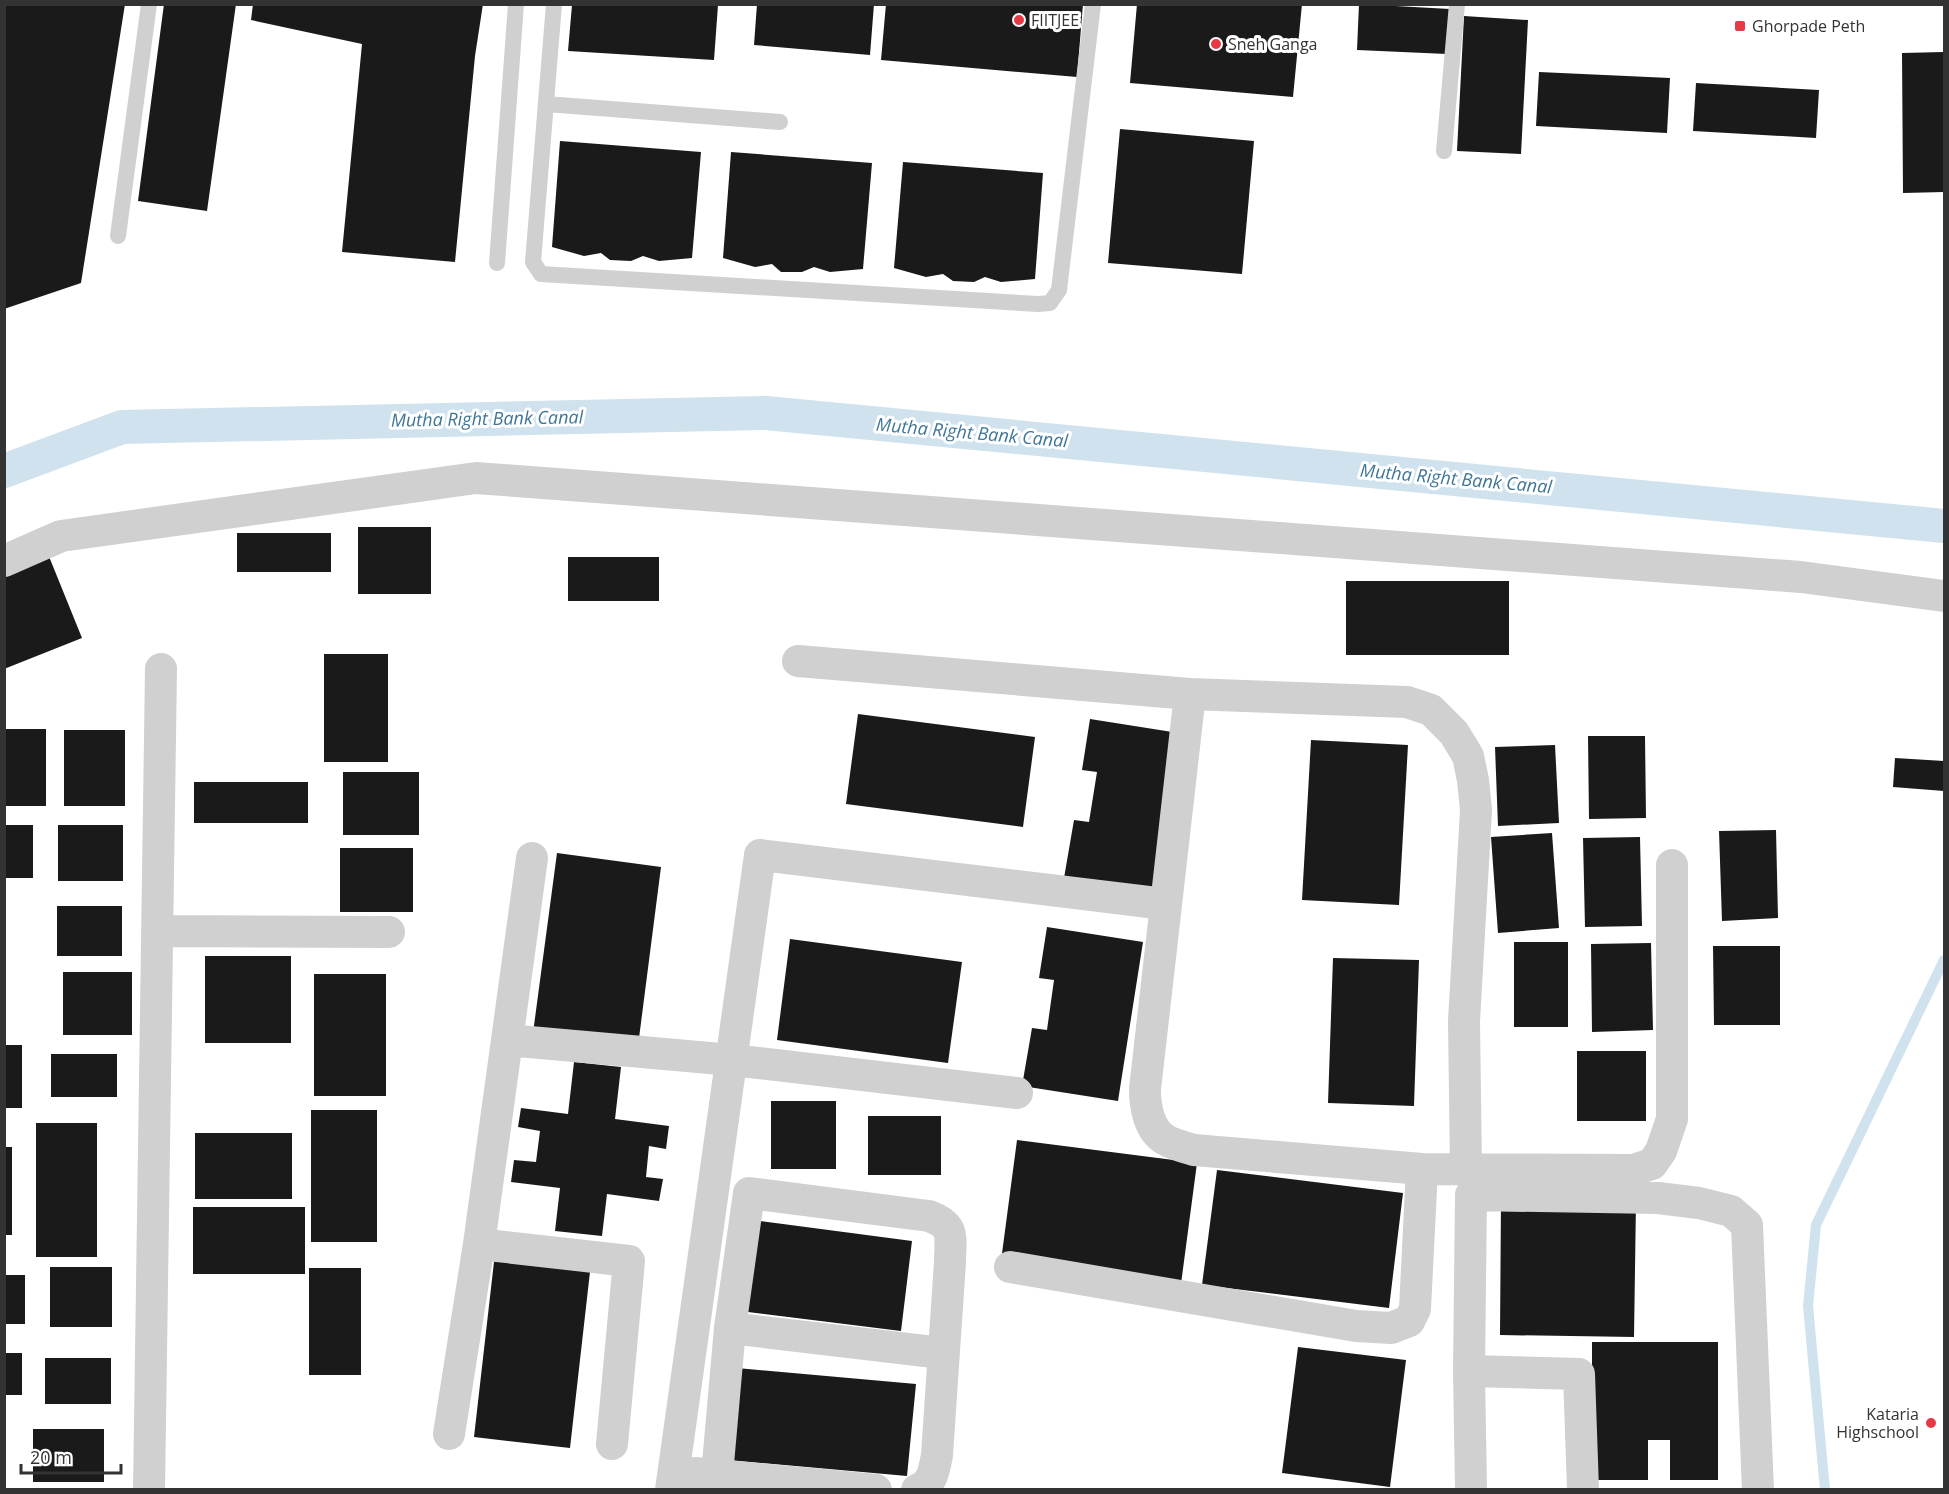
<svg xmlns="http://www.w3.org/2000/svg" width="1949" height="1494" viewBox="0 0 1949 1494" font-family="'Open Sans',sans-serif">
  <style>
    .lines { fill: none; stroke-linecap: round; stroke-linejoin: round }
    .stream { stroke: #cfe2ee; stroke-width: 10 }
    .canal { stroke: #cfe2ee; stroke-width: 34 }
    .building { fill: #1a1a1a }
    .lane { stroke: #d0d0d0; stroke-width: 16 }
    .street { stroke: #d0d0d0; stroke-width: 32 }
    .poi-dot { fill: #e63946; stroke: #fff; stroke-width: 2 }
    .labels { text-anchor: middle; stroke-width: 6; stroke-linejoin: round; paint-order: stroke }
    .poi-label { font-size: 16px; fill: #333; stroke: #fff; text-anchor: start }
    .water-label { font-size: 18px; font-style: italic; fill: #3f7597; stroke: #fff }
  </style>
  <rect width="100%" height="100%" fill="#fff"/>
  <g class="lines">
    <!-- stream -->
    <path class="stream" d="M 1825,1490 L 1808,1306 L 1816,1225 L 1944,960"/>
    <!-- canal -->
    <path class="canal" d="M 4,471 L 122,427 L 766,413 L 1944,526"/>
  </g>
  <!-- building -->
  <path class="building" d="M 4,4 L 125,4 L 81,283 L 4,309 Z
    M 164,4 L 236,4 L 207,211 L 138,201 Z
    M 253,4 L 483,4 L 475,56 L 455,262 L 342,252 L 362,44 L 251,20 Z
    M 757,4 L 874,4 L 870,55 L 754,45 Z
    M 886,4 L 1083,4 L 1077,77 L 881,60 Z
    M 1137,4 L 1302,4 L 1293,97 L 1130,83 Z
    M 1359,4 L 1450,9 L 1447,54 L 1357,50 Z
    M 572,5 L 718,5 L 714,60 L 568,51 Z
    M 1464,16 L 1528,20 L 1521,154 L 1457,151 Z
    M 1944,52 L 1944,192 L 1903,193 L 1902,53 Z
    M 1539,72 L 1670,78 L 1667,133 L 1536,126 Z
    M 1696,83 L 1819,90 L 1816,138 L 1693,131 Z
    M 1120,129 L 1254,141 L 1242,274 L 1108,263 Z
    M 560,141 L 701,152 L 692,258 L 659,261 L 643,256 L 631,261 L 610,260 L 601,253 L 584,256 L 552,247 Z
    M 731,152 L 872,163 L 863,269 L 830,272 L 814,267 L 802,272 L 781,272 L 772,264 L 755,267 L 723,258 Z
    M 903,162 L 1043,173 L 1035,279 L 1001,282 L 985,277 L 974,282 L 953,281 L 943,274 L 926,277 L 894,268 Z
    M 358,527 L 431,527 L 431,594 L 358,594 Z
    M 237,533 L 331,533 L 331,572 L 237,572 Z
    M 48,554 L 82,638 L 4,669 L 4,571 Z
    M 568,557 L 659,557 L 659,601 L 568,601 Z
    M 1346,581 L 1509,581 L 1509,655 L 1346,655 Z
    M 324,654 L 388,654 L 388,762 L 324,762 Z
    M 858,714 L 1035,737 L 1023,827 L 846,804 Z
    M 1090,719 L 1185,734 L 1160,893 L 1064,878 L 1074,820 L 1089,822 L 1097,772 L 1082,770 Z
    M 4,729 L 46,729 L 46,806 L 4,806 Z
    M 64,730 L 125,730 L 125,806 L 64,806 Z
    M 1588,736 L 1645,736 L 1646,818 L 1589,819 Z
    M 1311,740 L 1408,745 L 1399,905 L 1302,900 Z
    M 1555,745 L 1559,823 L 1498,826 L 1495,747 Z
    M 1895,758 L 1944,761 L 1944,791 L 1893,787 Z
    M 343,772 L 419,772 L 419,835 L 343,835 Z
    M 194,782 L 308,782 L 308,823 L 194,823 Z
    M 4,825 L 33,825 L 33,878 L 4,878 Z
    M 58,825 L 123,825 L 123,881 L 58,881 Z
    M 1776,830 L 1778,918 L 1722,921 L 1719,831 Z
    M 1552,833 L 1559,928 L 1498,933 L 1491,837 Z
    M 1640,837 L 1642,926 L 1585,927 L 1583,838 Z
    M 340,848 L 413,848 L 413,912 L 340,912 Z
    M 557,853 L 661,867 L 638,1046 L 533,1033 Z
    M 57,906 L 122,906 L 122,956 L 57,956 Z
    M 1047,927 L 1143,942 L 1118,1101 L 1022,1086 L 1032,1028 L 1047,1030 L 1054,980 L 1039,978 Z
    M 790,939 L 962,962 L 948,1063 L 777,1040 Z
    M 1514,942 L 1568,942 L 1568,1027 L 1514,1027 Z
    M 1651,943 L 1653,1030 L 1592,1032 L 1591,944 Z
    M 1713,946 L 1780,946 L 1780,1025 L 1714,1025 Z
    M 205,956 L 291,956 L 291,1043 L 205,1043 Z
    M 1333,958 L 1419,960 L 1414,1106 L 1328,1103 Z
    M 63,972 L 132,972 L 132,1035 L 63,1035 Z
    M 314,974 L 386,974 L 386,1096 L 314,1096 Z
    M 4,1045 L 22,1045 L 22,1108 L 4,1108 Z
    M 1577,1051 L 1646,1051 L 1646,1121 L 1577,1121 Z
    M 51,1054 L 117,1054 L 117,1097 L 51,1097 Z
    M 574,1062 L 621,1067 L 615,1119 L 669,1126 L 666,1149 L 649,1146 L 646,1177 L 663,1179 L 659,1201 L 607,1194 L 602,1236 L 555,1231 L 560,1188 L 511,1182 L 514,1160 L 536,1162 L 540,1131 L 518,1127 L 521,1108 L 568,1114 Z
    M 771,1101 L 836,1101 L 836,1169 L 771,1169 Z
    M 311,1110 L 377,1110 L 377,1242 L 311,1242 Z
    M 868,1116 L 941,1116 L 941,1175 L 868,1175 Z
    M 36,1123 L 97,1123 L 97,1257 L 36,1257 Z
    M 195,1133 L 292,1133 L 292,1199 L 195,1199 Z
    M 1017,1140 L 1197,1163 L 1181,1284 L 1001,1261 Z
    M 4,1147 L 12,1147 L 12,1235 L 4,1235 Z
    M 1217,1170 L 1403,1193 L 1389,1308 L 1202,1285 Z
    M 1501,1200 L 1636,1201 L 1634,1337 L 1500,1335 Z
    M 193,1207 L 305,1207 L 305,1274 L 193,1274 Z
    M 752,1220 L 912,1241 L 901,1331 L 740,1311 Z
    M 495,1253 L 591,1263 L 570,1448 L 474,1437 Z
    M 50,1267 L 112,1267 L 112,1327 L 50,1327 Z
    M 309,1268 L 361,1268 L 361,1375 L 309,1375 Z
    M 4,1275 L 25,1275 L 25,1324 L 4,1324 Z
    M 1592,1342 L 1718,1342 L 1718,1480 L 1670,1480 L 1670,1440 L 1648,1440 L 1648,1480 L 1592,1480 Z
    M 1298,1347 L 1406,1360 L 1390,1487 L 1282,1473 Z
    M 4,1353 L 22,1353 L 22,1395 L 4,1395 Z
    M 45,1358 L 111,1358 L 111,1404 L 45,1404 Z
    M 737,1368 L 916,1384 L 907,1476 L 728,1460 Z
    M 33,1429 L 104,1429 L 104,1482 L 33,1482 Z"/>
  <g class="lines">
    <!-- lane -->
    <path class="lane" d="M 554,4 L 533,262 L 541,274 L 1038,304 L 1050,303 L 1059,290 L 1093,4
      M 546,104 L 780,122
      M 1444,151 L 1457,4
      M 118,236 L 149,4
      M 497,263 L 516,4"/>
    <!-- street -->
    <path class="street" d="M 4,561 L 61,536 L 476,478 L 1801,577 L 1944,596
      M 798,661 L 1190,694 L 1407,702 L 1431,710 L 1454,733 L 1468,756 L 1473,780 L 1476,810 L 1464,1021 L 1466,1170
      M 1190,694 L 1145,1089 C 1145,1107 1149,1131 1166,1140 C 1174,1145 1185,1147 1194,1150 L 1422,1169 L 1633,1170 L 1652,1164 L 1661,1151 L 1672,1119 L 1672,865
      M 158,931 L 389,932
      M 507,1040 L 732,1060 L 1017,1093
      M 479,1244 L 629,1261 L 612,1444
      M 1010,1267 L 1356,1326 L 1391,1328 L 1409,1321 L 1415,1309 L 1422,1169
      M 730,1328 L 942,1353
      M 1469,1371 L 1579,1374 L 1583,1490
      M 449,1434 L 479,1244 L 532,858
      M 695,1473 L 876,1490
      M 717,1475 L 730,1328 L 749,1193 L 929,1216 C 956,1226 950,1237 950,1262 L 937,1455 C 934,1470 933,1484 917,1490
      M 149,1490 L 161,669
      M 671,1490 L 760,855 L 1165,904
      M 1471,1490 L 1469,1371 L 1471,1195 L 1658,1198 L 1699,1203 L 1731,1211 L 1747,1225 L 1758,1490"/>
  </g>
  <!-- markers -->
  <g class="poi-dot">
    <circle cx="1019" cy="20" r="6"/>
    <rect x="1734" y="20" width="12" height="12" rx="3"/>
    <circle cx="1216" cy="44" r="6"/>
    <circle cx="1931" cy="1423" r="6"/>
  </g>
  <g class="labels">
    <!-- poi labels -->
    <g class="poi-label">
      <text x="1031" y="26">FIITJEE</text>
      <text x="1752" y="32">Ghorpade Peth</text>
      <text x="1228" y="50">Sneh Ganga</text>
      <text x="1919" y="1420" text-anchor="end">Kataria<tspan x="1919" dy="18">Highschool</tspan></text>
    </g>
    <!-- water labels -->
    <g class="water-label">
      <text transform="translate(487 419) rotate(-1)" y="6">Mutha Right Bank Canal</text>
      <text transform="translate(972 433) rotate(5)" y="6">Mutha Right Bank Canal</text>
      <text transform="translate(1456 479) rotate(5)" y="6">Mutha Right Bank Canal</text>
    </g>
  </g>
  <!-- border -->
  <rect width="1949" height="1494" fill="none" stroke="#333333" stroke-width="12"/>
  <!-- scale -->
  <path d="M21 1464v9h100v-9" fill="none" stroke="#333333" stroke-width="3"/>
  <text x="30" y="1464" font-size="18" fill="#333333" stroke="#ffffff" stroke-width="4.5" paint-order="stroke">20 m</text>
</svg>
